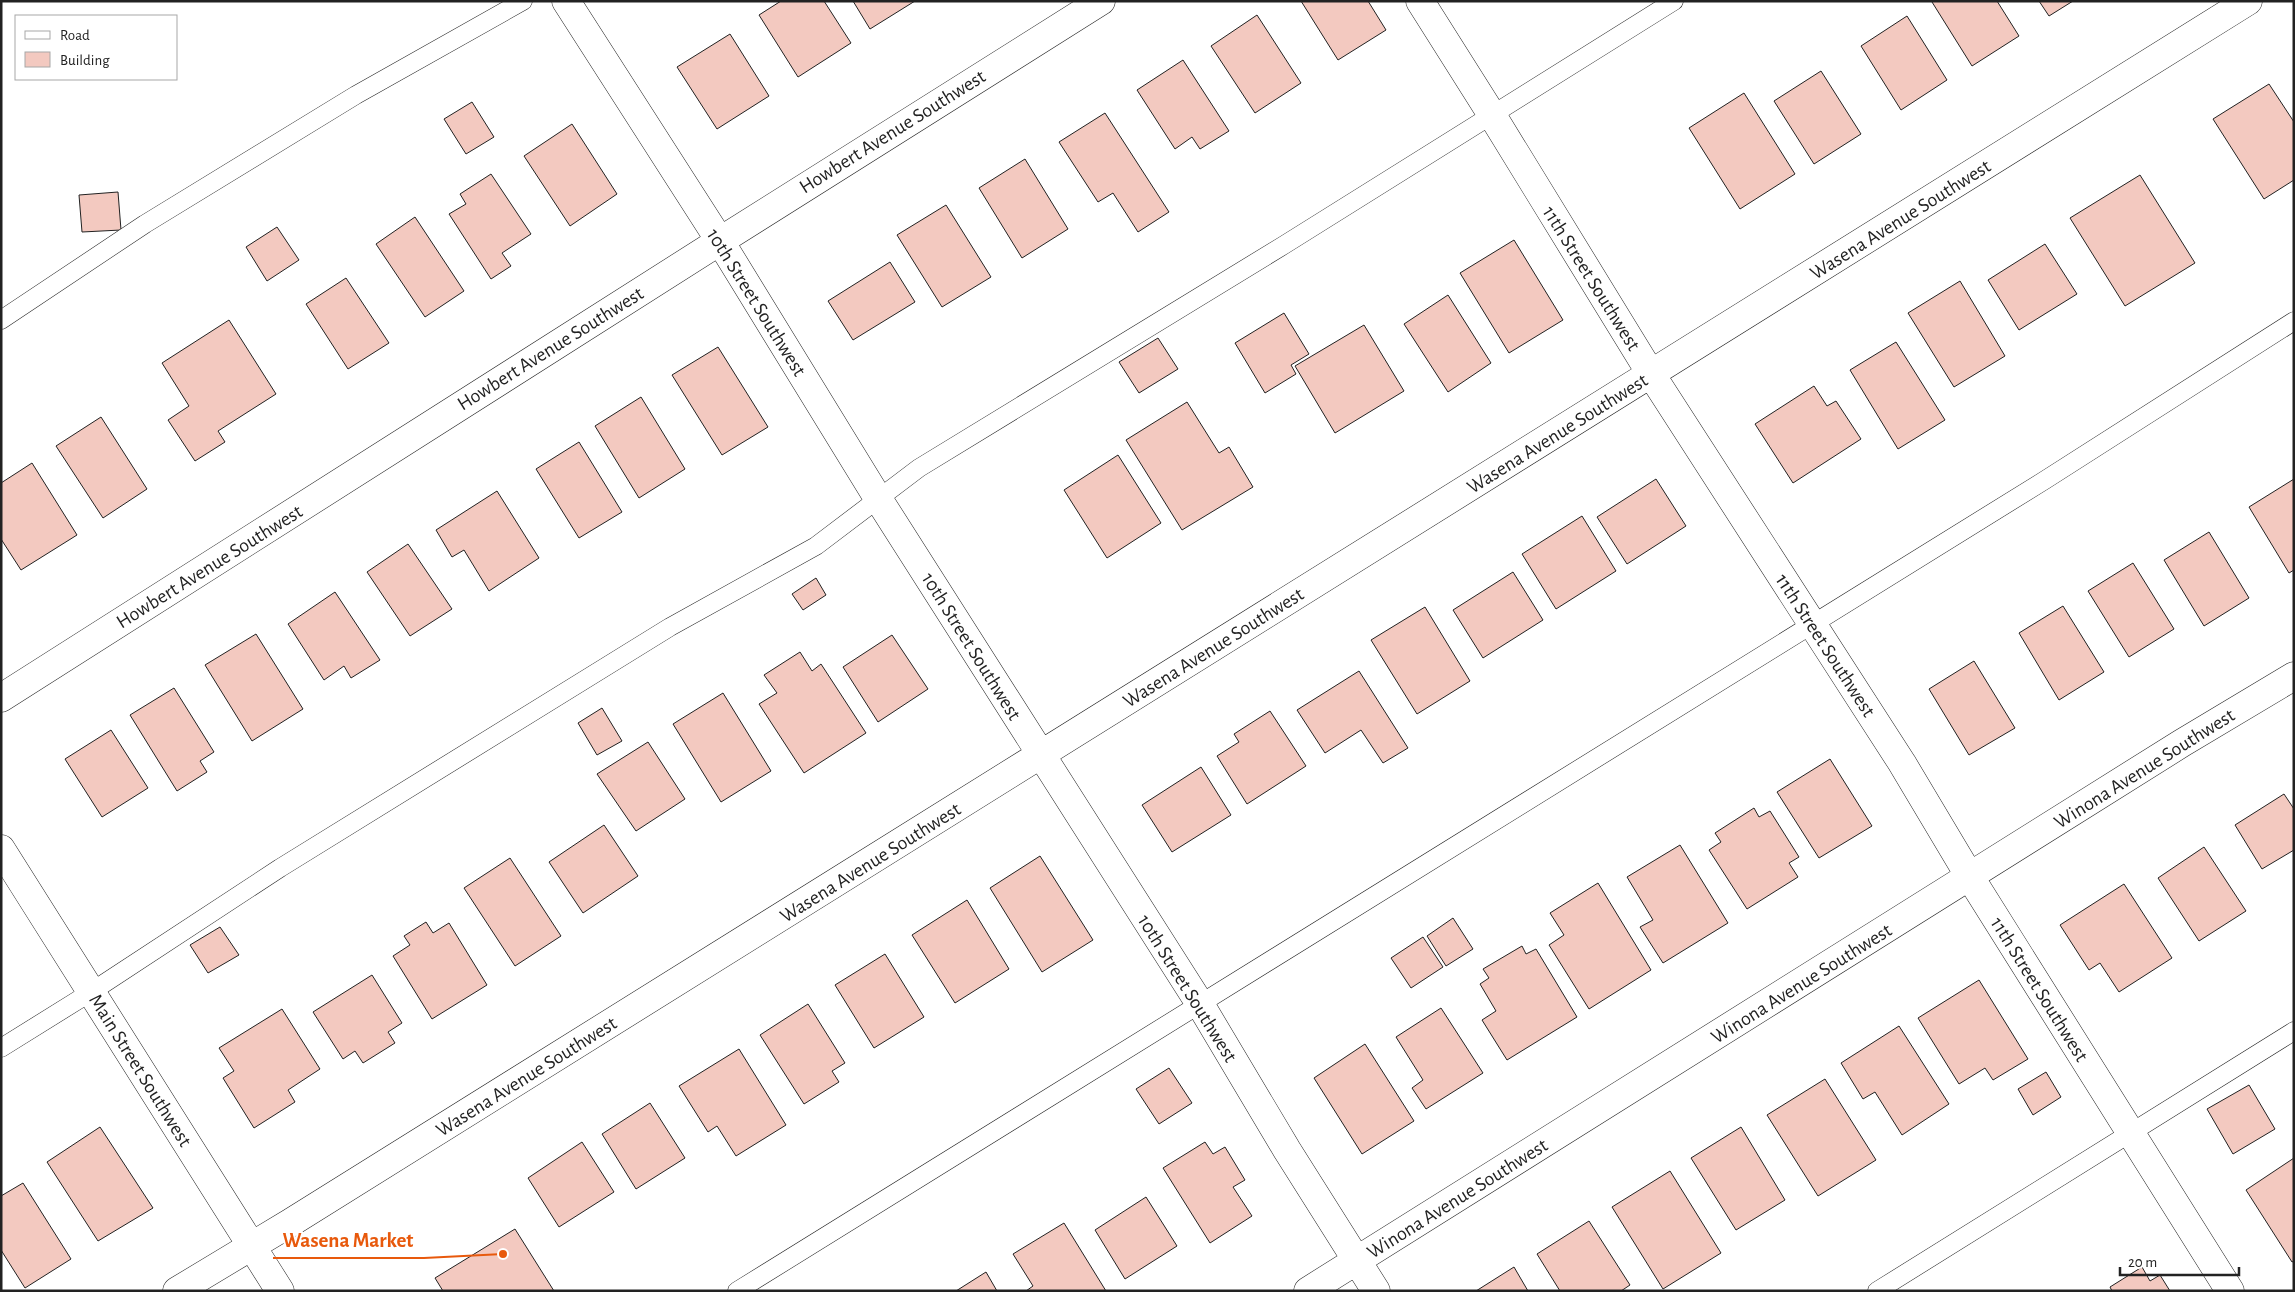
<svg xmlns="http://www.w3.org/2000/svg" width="2295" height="1292" viewBox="0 0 2295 1292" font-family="'Alegreya Sans',sans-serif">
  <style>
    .building { fill: #f3c9c0; stroke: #222 }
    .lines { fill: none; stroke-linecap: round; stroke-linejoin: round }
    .service-casing { stroke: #222; stroke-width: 19 }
    .minor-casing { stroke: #222; stroke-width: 29 }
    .primary-casing { stroke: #222; stroke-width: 29 }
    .service { stroke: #fff; stroke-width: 18 }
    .minor { stroke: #fff; stroke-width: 28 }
    .primary { stroke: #fff; stroke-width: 28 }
    .labels { text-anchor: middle; stroke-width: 4; stroke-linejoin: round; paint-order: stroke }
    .street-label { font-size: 20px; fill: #222; stroke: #fff }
    .leader { fill: none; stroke: #e8590c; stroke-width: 2 }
    .callout-dot { fill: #e8590c; stroke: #fff; stroke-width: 2 }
    .callout-label { font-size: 21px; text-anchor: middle; font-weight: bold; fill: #e8590c; stroke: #fff; stroke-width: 4; stroke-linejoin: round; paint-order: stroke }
  </style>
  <rect width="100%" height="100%" fill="#fff"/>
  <!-- building -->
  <path class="building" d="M 781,1 L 824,1 L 851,43 L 798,77 L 759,15 Z
    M 853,1 L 915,1 L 870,29 Z
    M 1301,1 L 1368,1 L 1386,30 L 1338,60 Z
    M 1933,1 L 1997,1 L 2019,36 L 1972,66 L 1932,2 Z
    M 2039,1 L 2073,1 L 2049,16 Z
    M 1257,15 L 1301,83 L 1255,113 L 1211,46 Z
    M 1907,16 L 1947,80 L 1901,110 L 1861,46 Z
    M 730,34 L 769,96 L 717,129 L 677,67 Z
    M 1183,60 L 1229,131 L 1200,149 L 1192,137 L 1175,149 L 1137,90 Z
    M 1821,71 L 1861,134 L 1814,164 L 1774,101 Z
    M 2269,84 L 2294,122 L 2294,180 L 2264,199 L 2213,119 Z
    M 1744,93 L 1795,174 L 1740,209 L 1689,128 Z
    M 472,102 L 494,137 L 466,154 L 444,119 Z
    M 1105,113 L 1169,212 L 1138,232 L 1113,193 L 1098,202 L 1059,142 Z
    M 572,124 L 617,194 L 570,226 L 524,156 Z
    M 1025,159 L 1068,229 L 1022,258 L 979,188 Z
    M 491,174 L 531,234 L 502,253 L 511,266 L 491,279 L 449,214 L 466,204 L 460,194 Z
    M 2140,175 L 2195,263 L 2125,306 L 2070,218 Z
    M 118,192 L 121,230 L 82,232 L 79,195 Z
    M 946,205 L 991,277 L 942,307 L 897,235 Z
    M 415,217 L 464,291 L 425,317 L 376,244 Z
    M 277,227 L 299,260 L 267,281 L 246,247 Z
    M 1514,240 L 1563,320 L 1509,353 L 1460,273 Z
    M 2045,244 L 2077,294 L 2019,330 L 1988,280 Z
    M 890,262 L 915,302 L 853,340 L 828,301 Z
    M 346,278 L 389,343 L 348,369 L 306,304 Z
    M 1960,281 L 2005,356 L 1954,387 L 1908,313 Z
    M 1448,295 L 1491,363 L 1448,392 L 1404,324 Z
    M 1284,313 L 1309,354 L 1291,365 L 1296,374 L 1265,393 L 1235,343 Z
    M 229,320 L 276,394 L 218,431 L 225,442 L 195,461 L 168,420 L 189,406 L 162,363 Z
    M 1364,325 L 1404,391 L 1335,433 L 1295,366 Z
    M 1158,338 L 1178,369 L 1139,393 L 1119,362 Z
    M 1896,342 L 1945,420 L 1898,449 L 1850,370 Z
    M 718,347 L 768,427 L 722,455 L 672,375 Z
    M 1814,386 L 1827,406 L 1836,401 L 1861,439 L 1793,483 L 1755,424 Z
    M 641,397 L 685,469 L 639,498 L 595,426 Z
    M 1187,402 L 1219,453 L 1229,447 L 1253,487 L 1182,530 L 1126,440 Z
    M 101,417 L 147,489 L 103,518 L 56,446 Z
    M 579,442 L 622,512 L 579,538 L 536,469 Z
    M 1118,455 L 1161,523 L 1107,558 L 1064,490 Z
    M 32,463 L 77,535 L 21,570 L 1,539 L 1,483 Z
    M 1656,479 L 1686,526 L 1627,564 L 1597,517 Z
    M 2294,479 L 2294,570 L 2289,573 L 2249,507 Z
    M 497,491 L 539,558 L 489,591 L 464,550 L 452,557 L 436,530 Z
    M 1582,516 L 1616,571 L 1556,609 L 1522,554 Z
    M 2209,532 L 2249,598 L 2204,626 L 2164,560 Z
    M 408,544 L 452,609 L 410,636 L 367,572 Z
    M 2133,563 L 2174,629 L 2129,657 L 2088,591 Z
    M 1513,572 L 1543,620 L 1483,658 L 1453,610 Z
    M 816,578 L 826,595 L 803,610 L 792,594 Z
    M 335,592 L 380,660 L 351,678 L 344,666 L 324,680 L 288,624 Z
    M 2063,606 L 2104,672 L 2059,700 L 2019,633 Z
    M 1425,607 L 1470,681 L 1417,714 L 1371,640 Z
    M 256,634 L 303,709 L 252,741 L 205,665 Z
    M 892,635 L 928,689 L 878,722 L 843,667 Z
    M 800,652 L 812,671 L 821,664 L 866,733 L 804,773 L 759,704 L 777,693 L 764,675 Z
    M 1974,661 L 2015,728 L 1969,755 L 1929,689 Z
    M 1359,671 L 1408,748 L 1383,763 L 1361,730 L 1325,753 L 1297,710 Z
    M 174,688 L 214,752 L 200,761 L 207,772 L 177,791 L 130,715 Z
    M 723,693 L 771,771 L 721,802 L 673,724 Z
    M 602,708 L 622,741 L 597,755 L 578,723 Z
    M 1270,711 L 1306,766 L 1247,804 L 1217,756 L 1239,742 L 1234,734 Z
    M 111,730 L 148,788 L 102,817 L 65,759 Z
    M 648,742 L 685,799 L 636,831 L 597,774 Z
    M 1830,759 L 1872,826 L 1819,858 L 1777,792 Z
    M 1201,767 L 1231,815 L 1172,852 L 1142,805 Z
    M 2284,794 L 2294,809 L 2294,850 L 2262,869 L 2235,825 Z
    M 1754,808 L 1759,817 L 1770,811 L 1799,857 L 1789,863 L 1798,877 L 1747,909 L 1709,850 L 1721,842 L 1715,833 Z
    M 604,825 L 638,876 L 583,913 L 549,862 Z
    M 1680,845 L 1728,923 L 1663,963 L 1640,927 L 1653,920 L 1627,877 Z
    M 2204,847 L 2246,911 L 2199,941 L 2158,878 Z
    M 1040,856 L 1093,940 L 1042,972 L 990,888 Z
    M 510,858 L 561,936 L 515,966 L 464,888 Z
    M 1598,883 L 1651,970 L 1589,1009 L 1549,945 L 1564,935 L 1550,913 Z
    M 2124,884 L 2172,958 L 2119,992 L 2100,963 L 2089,970 L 2060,925 Z
    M 967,900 L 1009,969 L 955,1003 L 912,935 Z
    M 1453,918 L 1473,949 L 1446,966 L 1427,936 Z
    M 426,922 L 433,933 L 449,923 L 487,985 L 432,1019 L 393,956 L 410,945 L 404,936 Z
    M 220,927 L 239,955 L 208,973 L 190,945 Z
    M 1423,937 L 1443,967 L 1411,988 L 1391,958 Z
    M 1522,946 L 1526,954 L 1536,949 L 1577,1017 L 1507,1060 L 1482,1020 L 1496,1011 L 1480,984 L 1489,978 L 1483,969 Z
    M 885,954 L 924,1017 L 874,1048 L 835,985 Z
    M 372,975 L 402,1023 L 388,1032 L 395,1043 L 363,1063 L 355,1051 L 343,1059 L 313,1012 Z
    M 1979,980 L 2028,1059 L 1993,1080 L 1985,1068 L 1959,1084 L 1918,1018 Z
    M 808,1004 L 845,1063 L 832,1071 L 839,1082 L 804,1104 L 760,1035 Z
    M 1441,1008 L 1483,1073 L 1426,1109 L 1412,1088 L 1423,1080 L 1396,1037 Z
    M 282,1009 L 320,1069 L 288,1090 L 295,1102 L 254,1128 L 223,1078 L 234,1071 L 219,1048 Z
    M 1899,1026 L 1949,1104 L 1902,1135 L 1875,1092 L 1863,1099 L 1841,1063 Z
    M 1365,1044 L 1414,1121 L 1362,1154 L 1314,1078 Z
    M 739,1049 L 786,1125 L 736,1156 L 717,1126 L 708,1132 L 679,1086 Z
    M 1169,1068 L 1192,1103 L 1159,1124 L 1136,1089 Z
    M 2046,1072 L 2061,1097 L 2033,1115 L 2018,1089 Z
    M 1825,1079 L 1876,1160 L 1818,1196 L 1767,1115 Z
    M 2249,1085 L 2275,1129 L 2233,1154 L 2207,1109 Z
    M 650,1103 L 685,1158 L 636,1189 L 602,1134 Z
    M 100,1127 L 153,1208 L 98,1241 L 47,1162 Z
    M 1741,1127 L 1785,1200 L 1736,1230 L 1691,1158 Z
    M 582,1142 L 614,1192 L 559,1227 L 528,1178 Z
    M 1205,1142 L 1213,1154 L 1225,1147 L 1245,1180 L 1233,1187 L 1252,1216 L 1210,1243 L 1163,1168 Z
    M 2294,1158 L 2294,1261 L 2292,1262 L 2246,1190 Z
    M 1670,1171 L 1721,1253 L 1663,1289 L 1612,1207 Z
    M 23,1183 L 71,1259 L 25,1288 L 1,1250 L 1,1196 Z
    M 1146,1197 L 1177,1246 L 1125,1279 L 1095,1230 Z
    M 1589,1221 L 1630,1285 L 1621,1291 L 1560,1291 L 1537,1254 Z
    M 1064,1223 L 1106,1291 L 1026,1291 L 1033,1286 L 1013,1254 Z
    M 515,1229 L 554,1291 L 443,1291 L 435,1278 Z
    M 1514,1267 L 1528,1291 L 1476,1291 Z
    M 2142,1267 L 2150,1281 L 2160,1275 L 2170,1291 L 2112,1291 L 2110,1287 Z
    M 986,1272 L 997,1291 L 956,1291 Z"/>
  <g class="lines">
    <defs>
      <path id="service" d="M 1,320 L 145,224 L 356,95 L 523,1
        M 1,1048 L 91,992 L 280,868 L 670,627 L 816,546 L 919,468 L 1284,245 L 1674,1
        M 737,1291 L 2045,480 L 2294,321
        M 1877,1291 L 2294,1031"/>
      <path id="minor" d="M 566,1 L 720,241 L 879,500 L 1200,1004 L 1287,1150 L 1376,1291
        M 1420,1 L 1492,115 L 1651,374 L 1902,763 L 1970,877 L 2230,1291
        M 1,698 L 720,241 L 1101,1
        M 177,1291 L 290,1223 L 2248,1
        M 1308,1291 L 2182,743 L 2294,676"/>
      <path id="primary" d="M 1,849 L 280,1291"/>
    </defs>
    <!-- service casing -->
    <use href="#service" class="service-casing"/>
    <!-- minor casing -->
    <use href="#minor" class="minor-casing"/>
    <!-- primary casing -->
    <use href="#primary" class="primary-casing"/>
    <!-- service -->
    <use href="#service" class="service"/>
    <!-- minor -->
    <use href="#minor" class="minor"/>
    <!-- primary -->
    <use href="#primary" class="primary"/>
  </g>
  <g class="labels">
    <!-- street labels -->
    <g class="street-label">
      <text transform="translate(892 131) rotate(-32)" y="7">Howbert Avenue Southwest</text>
      <text transform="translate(1900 219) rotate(-32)" y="7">Wasena Avenue Southwest</text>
      <text transform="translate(1592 278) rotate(58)" y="7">11th Street Southwest</text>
      <text transform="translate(757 302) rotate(58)" y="7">10th Street Southwest</text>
      <text transform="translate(550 348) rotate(-32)" y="7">Howbert Avenue Southwest</text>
      <text transform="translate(1557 433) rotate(-32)" y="7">Wasena Avenue Southwest</text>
      <text transform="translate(209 566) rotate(-32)" y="7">Howbert Avenue Southwest</text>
      <text transform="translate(1826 645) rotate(57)" y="7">11th Street Southwest</text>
      <text transform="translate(972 646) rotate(58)" y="7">10th Street Southwest</text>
      <text transform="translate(1213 647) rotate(-32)" y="7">Wasena Avenue Southwest</text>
      <text transform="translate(2144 768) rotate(-32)" y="7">Winona Avenue Southwest</text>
      <text transform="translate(870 862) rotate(-32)" y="7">Wasena Avenue Southwest</text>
      <text transform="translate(1801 983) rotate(-32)" y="7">Winona Avenue Southwest</text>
      <text transform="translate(1188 988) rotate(58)" y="7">10th Street Southwest</text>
      <text transform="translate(2040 989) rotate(58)" y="7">11th Street Southwest</text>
      <text transform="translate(141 1070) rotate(58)" y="7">Main Street Southwest</text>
      <text transform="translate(526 1076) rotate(-32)" y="7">Wasena Avenue Southwest</text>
      <text transform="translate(1457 1198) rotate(-32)" y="7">Winona Avenue Southwest</text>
    </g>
  </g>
  <!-- callouts -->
  <path class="leader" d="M503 1254L424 1258H273"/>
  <circle class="callout-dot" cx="503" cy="1254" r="5"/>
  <g class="callout-label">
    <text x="348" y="1247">Wasena Market</text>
  </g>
  <!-- border -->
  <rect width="2295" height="1292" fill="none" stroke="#222222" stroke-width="5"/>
  <!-- legend -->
  <rect x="15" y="15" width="162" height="65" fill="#ffffff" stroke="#a7a7a7"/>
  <rect x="25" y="31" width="25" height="8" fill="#ffffff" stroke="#a7a7a7"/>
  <text x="60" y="40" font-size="15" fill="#222222">Road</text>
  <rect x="25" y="52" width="25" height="15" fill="#f3c9c0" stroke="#a7a7a7"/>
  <text x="60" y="65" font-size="15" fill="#222222">Building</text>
  <!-- scale -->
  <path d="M2120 1267v8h119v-8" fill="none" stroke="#222222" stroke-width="2.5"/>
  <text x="2128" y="1267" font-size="15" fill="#222222" stroke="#ffffff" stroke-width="4" paint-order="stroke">20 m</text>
</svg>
